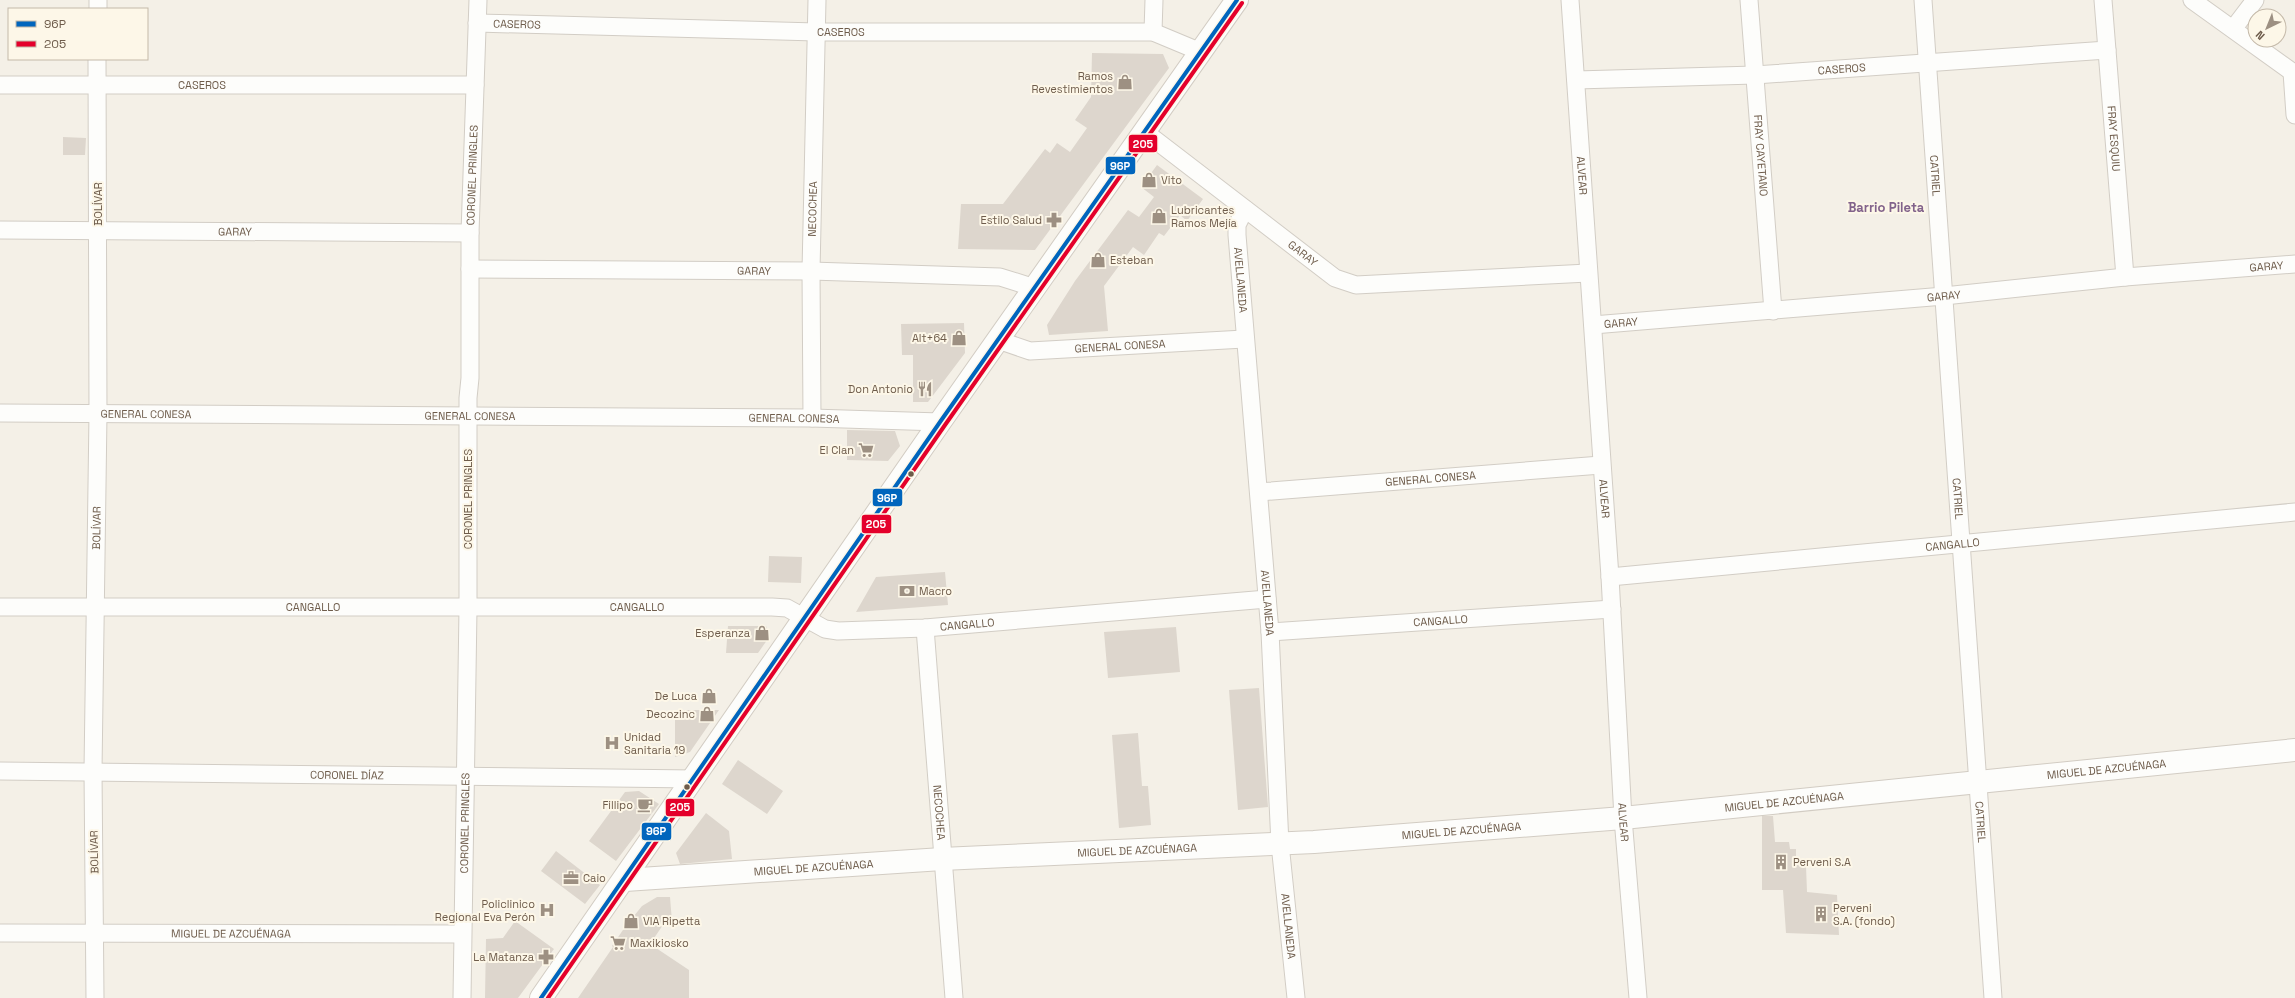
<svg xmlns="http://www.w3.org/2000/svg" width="2295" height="998" viewBox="0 0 2295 998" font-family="'Space Grotesk',sans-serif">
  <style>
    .building { fill: #ddd6cd }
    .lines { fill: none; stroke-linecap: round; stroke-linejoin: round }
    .street-casing { stroke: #d2cdc5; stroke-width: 19 }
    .secondary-casing { stroke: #d2ccc3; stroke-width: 24 }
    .street { stroke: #fdfdfb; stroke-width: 17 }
    .secondary { stroke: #fdfdfb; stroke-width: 22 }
    .bus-1-casing { stroke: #fdf7e8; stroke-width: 7 }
    .bus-2-casing { stroke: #fdf7e8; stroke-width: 7 }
    .bus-1 { stroke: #0065bd; stroke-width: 4 }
    .bus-2 { stroke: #e4002b; stroke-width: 4 }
    .bus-dot { fill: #6e5c4b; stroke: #fdf7e8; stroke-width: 1.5 }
    .labels { text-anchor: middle; stroke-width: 4; stroke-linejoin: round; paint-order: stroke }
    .street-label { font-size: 11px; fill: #6e5c4b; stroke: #fdf7e8 }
    .poi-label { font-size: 11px; fill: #6e5c4b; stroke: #fdf7e8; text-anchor: end }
    .quarter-label { font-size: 13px; font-weight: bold; fill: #82638b; stroke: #fdf7e8 }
    .line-badge { stroke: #fdf7e8; stroke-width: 1.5 }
    .badge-label { font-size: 11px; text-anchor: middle; font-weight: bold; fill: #fff }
  </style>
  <rect width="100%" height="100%" fill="#f4f0e7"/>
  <!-- building -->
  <path class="building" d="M 1092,53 L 1163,54 L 1169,68 L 1035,250 L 958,249 L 961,204 L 1003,204 L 1045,149 L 1050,153 L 1057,143 L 1070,152 L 1087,128 L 1075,120 L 1091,97 Z
    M 63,137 L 86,138 L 85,155 L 63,155 Z
    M 1157,165 L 1203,199 L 1187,221 L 1180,215 L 1164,236 L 1159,233 L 1144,255 L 1133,247 L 1104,286 L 1108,331 L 1049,335 L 1047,325 L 1075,281 L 1128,210 L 1139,217 L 1154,197 L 1141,187 Z
    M 964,323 L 965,353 L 928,402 L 913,402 L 913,355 L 902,355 L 901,324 Z
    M 847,430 L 895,431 L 900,446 L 888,461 L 847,460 Z
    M 769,556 L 802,557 L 801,583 L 768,582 Z
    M 945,572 L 948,605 L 856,612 L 876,577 Z
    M 728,626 L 766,626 L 770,636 L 758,653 L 726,653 Z
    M 1176,627 L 1180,672 L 1108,678 L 1104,632 Z
    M 1259,688 L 1268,807 L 1238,810 L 1229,690 Z
    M 675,710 L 719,710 L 690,752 L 675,757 Z
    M 1138,733 L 1142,786 L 1148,786 L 1151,825 L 1119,828 L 1112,735 Z
    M 738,760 L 783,791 L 767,814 L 722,784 Z
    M 639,791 L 659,804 L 616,861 L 589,841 L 625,792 Z
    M 706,813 L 729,831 L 732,859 L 680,864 L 676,853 Z
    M 1762,816 L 1773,816 L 1775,842 L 1789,842 L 1790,849 L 1796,849 L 1796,857 L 1801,858 L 1800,867 L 1806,866 L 1807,892 L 1837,895 L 1839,935 L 1786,933 L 1783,890 L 1762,890 Z
    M 556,851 L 600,885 L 585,904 L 541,871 Z
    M 657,897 L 670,897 L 672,922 L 665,922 L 650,944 L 689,970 L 689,998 L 578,998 L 613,947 L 612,946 L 625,927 L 642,906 Z
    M 515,921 L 554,949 L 518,998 L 485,998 L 486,939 L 503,938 Z"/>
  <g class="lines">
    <defs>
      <g id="street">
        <path id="s1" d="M 1570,0 L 1610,577 L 1623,818 L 1638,998"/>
        <path id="s2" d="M 1749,0 L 1773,311"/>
        <path id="s3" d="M 1923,0 L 1993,998"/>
        <path id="s4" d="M 2103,0 L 2125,277"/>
        <path d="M 2192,0 L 2295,74"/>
        <path d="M 98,9 L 98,0"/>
        <path id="s5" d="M 477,23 L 816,32 L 1153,32 L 1201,52"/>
        <path d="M 2233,29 L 2255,0"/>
        <path d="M 1153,32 L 1154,0"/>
        <path d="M 2292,72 L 2295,115"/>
        <path id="s6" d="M 1576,80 L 1755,75 L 2107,50"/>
        <path id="s7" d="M 0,85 L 475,85"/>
        <path id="s8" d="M 1145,132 L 1335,278 L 1356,285 L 1588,273"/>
        <path id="s9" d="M 1245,209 L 1237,225 L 1237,235 L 1270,632 L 1280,844 L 1296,998"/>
        <path id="s10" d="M 0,230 L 470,233"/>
        <path id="s11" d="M 470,269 L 811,271 L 1000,277 L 1035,288"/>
        <path id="s12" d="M 1593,325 L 1944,296 L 2125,277 L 2295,264"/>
        <path id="s13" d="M 998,340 L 1030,351 L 1244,339"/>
        <path id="s14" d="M 0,413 L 812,418 L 940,422"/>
        <path id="s15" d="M 812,418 L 811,271 L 817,0"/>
        <path id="s16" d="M 1259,492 L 1601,465"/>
        <path id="s17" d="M 1610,577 L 2295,512"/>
        <path id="s18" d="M 0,607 L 772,607 L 787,608 L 825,629 L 838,631 L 925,628 L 1267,599"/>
        <path id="s19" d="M 925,628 L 954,998"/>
        <path id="s20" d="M 1270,632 L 1612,609"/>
        <path id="s21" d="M 0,771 L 695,779"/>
        <path id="s22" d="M 0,933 L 462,934"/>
        <path id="s23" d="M 95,998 L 93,771 L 98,414 L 97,59"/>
        <path id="s24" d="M 462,998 L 468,609 L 468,398 L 470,378 L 470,233 L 478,0"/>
      </g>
      <g id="secondary">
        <path id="s25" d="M 625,880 L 942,859 L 1314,842 L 1623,818 L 2295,750"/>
        <path d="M 541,998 L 940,422 L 1237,0"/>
      </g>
    </defs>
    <!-- street casing -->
    <use href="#street" class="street-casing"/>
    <!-- secondary casing -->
    <use href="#secondary" class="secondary-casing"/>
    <!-- street -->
    <use href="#street" class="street"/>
    <!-- secondary -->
    <use href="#secondary" class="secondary"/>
    <defs>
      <path id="bus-1" d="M 541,998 L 940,422 L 1237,0"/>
      <path id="bus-2" d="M 548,998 L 945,425 L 1242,3"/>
    </defs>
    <!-- bus-1 casing -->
    <use href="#bus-1" class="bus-1-casing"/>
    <!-- bus-2 casing -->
    <use href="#bus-2" class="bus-2-casing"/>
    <!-- bus-1 -->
    <use href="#bus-1" class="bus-1"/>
    <!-- bus-2 -->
    <use href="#bus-2" class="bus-2"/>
  </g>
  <!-- icons -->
  <defs>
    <symbol id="shop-bare" viewBox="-9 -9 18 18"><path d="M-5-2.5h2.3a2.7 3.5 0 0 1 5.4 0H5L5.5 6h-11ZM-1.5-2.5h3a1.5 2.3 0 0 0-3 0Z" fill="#9d9082" stroke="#fdf7e8" stroke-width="2.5" paint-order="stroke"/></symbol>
    <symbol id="pharmacy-bare" viewBox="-9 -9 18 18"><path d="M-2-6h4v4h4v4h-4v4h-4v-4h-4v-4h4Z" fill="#9d9082" stroke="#fdf7e8" stroke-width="2.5" paint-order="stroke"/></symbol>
    <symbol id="restaurant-bare" viewBox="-9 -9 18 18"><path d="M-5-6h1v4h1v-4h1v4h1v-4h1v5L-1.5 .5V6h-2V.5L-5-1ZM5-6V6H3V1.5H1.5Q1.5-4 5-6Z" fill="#9d9082" stroke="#fdf7e8" stroke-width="2.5" paint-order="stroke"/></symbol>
    <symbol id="supermarket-bare" viewBox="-9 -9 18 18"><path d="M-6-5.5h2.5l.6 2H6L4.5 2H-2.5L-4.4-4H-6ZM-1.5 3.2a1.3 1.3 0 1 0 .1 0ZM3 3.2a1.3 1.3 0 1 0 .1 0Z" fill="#9d9082" stroke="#fdf7e8" stroke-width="2.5" paint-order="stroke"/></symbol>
    <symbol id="bank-bare" viewBox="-9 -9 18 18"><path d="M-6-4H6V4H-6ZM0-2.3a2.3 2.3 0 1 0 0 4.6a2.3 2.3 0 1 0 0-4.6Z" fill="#9d9082" stroke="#fdf7e8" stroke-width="2.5" paint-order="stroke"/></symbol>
    <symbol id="hospital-bare" viewBox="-9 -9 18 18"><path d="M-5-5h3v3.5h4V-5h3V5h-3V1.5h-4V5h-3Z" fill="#9d9082" stroke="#fdf7e8" stroke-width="2.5" paint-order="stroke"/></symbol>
    <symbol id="cafe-bare" viewBox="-9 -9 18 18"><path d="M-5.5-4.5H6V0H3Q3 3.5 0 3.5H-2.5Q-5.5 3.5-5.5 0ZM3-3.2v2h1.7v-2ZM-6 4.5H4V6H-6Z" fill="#9d9082" stroke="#fdf7e8" stroke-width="2.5" paint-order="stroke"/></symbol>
    <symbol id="building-bare" viewBox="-9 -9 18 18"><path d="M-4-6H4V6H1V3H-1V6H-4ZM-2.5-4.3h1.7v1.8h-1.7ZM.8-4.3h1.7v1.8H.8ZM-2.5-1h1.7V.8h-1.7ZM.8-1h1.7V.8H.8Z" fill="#9d9082" stroke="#fdf7e8" stroke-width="2.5" paint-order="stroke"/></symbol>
    <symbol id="office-bare" viewBox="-9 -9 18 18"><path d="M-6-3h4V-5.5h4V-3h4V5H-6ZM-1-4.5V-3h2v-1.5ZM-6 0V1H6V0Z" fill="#9d9082" stroke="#fdf7e8" stroke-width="2.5" paint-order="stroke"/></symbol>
  </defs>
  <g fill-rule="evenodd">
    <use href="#shop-bare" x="1114" y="71" width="22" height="22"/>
    <use href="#shop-bare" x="1138" y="169" width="22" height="22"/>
    <use href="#shop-bare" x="1148" y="205" width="22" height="22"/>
    <use href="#pharmacy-bare" x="1043" y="209" width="22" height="22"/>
    <use href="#shop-bare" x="1087" y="249" width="22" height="22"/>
    <use href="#shop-bare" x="948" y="327" width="22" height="22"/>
    <use href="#restaurant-bare" x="914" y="378" width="22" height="22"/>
    <use href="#supermarket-bare" x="855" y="439" width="22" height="22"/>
    <use href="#bank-bare" x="896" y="580" width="22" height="22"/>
    <use href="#shop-bare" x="751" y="622" width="22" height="22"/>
    <use href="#shop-bare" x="698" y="685" width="22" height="22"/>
    <use href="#shop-bare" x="696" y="703" width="22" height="22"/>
    <use href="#hospital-bare" x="601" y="732" width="22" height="22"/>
    <use href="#cafe-bare" x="634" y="794" width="22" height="22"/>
    <use href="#building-bare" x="1770" y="851" width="22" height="22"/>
    <use href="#office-bare" x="560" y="867" width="22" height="22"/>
    <use href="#hospital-bare" x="536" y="899" width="22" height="22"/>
    <use href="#building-bare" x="1810" y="903" width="22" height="22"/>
    <use href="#shop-bare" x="620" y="910" width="22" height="22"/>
    <use href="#supermarket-bare" x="607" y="932" width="22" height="22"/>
    <use href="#pharmacy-bare" x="535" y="946" width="22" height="22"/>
  </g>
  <!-- markers -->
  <g class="bus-dot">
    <circle cx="911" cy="474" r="3.5"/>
    <circle cx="687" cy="787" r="3.5"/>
  </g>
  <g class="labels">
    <!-- street labels -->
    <g class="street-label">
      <text dy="4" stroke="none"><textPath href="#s5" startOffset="40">CASEROS</textPath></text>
      <text dy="4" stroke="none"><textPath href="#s5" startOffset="364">CASEROS</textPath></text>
      <text dy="4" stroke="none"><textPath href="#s6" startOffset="266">CASEROS</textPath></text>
      <text dy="4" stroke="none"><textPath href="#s7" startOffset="202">CASEROS</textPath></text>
      <text dy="4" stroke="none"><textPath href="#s4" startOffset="139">FRAY ESQUIU</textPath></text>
      <text dy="4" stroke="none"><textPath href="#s2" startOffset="156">FRAY CAYETANO</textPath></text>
      <text dy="4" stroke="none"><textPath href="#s24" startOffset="823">CORONEL PRINGLES</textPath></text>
      <text dy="4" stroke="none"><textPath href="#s1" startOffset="176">ALVEAR</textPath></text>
      <text dy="4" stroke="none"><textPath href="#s3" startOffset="176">CATRIEL</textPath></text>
      <text transform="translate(98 204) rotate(-90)" y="4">BOLÍVAR</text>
      <text dy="4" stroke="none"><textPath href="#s15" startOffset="209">NECOCHEA</textPath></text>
      <text dy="4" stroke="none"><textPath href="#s10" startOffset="235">GARAY</textPath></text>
      <text dy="4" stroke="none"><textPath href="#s8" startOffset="199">GARAY</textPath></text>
      <text dy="4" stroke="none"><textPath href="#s12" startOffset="676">GARAY</textPath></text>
      <text dy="4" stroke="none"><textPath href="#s11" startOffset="284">GARAY</textPath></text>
      <text dy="4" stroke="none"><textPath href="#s9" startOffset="73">AVELLANEDA</textPath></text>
      <text dy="4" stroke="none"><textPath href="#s12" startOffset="352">GARAY</textPath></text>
      <text dy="4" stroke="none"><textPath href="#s12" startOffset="28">GARAY</textPath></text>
      <text dy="4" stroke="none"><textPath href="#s13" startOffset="124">GENERAL CONESA</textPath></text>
      <text dy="4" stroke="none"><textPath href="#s14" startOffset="146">GENERAL CONESA</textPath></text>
      <text dy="4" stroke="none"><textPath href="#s14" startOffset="470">GENERAL CONESA</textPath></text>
      <text dy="4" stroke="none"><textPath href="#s14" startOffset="794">GENERAL CONESA</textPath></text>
      <text dy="4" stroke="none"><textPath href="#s16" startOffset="172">GENERAL CONESA</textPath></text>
      <text transform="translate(468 499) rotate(-90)" y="4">CORONEL PRINGLES</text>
      <text dy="4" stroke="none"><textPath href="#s1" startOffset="500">ALVEAR</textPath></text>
      <text dy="4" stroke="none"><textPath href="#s3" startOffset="500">CATRIEL</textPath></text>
      <text dy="4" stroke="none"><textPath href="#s23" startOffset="470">BOLÍVAR</textPath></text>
      <text dy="4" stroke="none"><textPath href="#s17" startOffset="344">CANGALLO</textPath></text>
      <text dy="4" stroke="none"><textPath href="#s9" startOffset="397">AVELLANEDA</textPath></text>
      <text dy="4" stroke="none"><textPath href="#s18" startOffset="313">CANGALLO</textPath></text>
      <text dy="4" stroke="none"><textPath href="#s18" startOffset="637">CANGALLO</textPath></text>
      <text dy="4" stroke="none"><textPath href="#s20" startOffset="171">CANGALLO</textPath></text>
      <text dy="4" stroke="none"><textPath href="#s18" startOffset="973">CANGALLO</textPath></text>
      <text dy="4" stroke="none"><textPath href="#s25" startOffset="1486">MIGUEL DE AZCUÉNAGA</textPath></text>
      <text dy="4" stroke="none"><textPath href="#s21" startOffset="347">CORONEL DÍAZ</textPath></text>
      <text dy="4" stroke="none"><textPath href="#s25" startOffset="1162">MIGUEL DE AZCUÉNAGA</textPath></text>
      <text dy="4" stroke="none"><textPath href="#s19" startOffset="185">NECOCHEA</textPath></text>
      <text dy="4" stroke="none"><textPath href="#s1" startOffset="824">ALVEAR</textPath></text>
      <text dy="4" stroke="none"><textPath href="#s3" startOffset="824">CATRIEL</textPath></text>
      <text dy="4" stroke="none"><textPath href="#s24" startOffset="175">CORONEL PRINGLES</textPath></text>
      <text dy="4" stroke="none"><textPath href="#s25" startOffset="838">MIGUEL DE AZCUÉNAGA</textPath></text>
      <text dy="4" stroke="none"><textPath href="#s25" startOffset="513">MIGUEL DE AZCUÉNAGA</textPath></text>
      <text transform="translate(94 852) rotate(-91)" y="4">BOLÍVAR</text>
      <text dy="4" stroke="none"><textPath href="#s25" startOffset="189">MIGUEL DE AZCUÉNAGA</textPath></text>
      <text dy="4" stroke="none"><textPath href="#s9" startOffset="721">AVELLANEDA</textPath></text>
      <text dy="4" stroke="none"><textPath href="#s22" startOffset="231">MIGUEL DE AZCUÉNAGA</textPath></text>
    </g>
    <!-- poi labels -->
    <g class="poi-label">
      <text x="1113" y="80">Ramos<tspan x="1113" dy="13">Revestimientos</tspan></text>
      <text x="1161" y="184" text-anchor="start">Vito</text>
      <text x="1171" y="214" text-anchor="start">Lubricantes<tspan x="1171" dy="13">Ramos Mejía</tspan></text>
      <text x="1042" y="224">Estilo Salud</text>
      <text x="1110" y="264" text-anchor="start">Esteban</text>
      <text x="947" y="342">Alt+64</text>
      <text x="913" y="393">Don Antonio</text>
      <text x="854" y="454">El Clan</text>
      <text x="919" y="595" text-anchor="start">Macro</text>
      <text x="750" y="637">Esperanza</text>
      <text x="697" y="700">De Luca</text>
      <text x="695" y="718">Decozinc</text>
      <text x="624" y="741" text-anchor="start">Unidad<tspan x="624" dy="13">Sanitaria 19</tspan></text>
      <text x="633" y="809">Fillipo</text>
      <text x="1793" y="866" text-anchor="start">Perveni S.A</text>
      <text x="583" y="882" text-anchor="start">Caio</text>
      <text x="535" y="908">Policlinico<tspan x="535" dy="13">Regional Eva Perón</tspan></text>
      <text x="1833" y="912" text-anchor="start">Perveni<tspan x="1833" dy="13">S.A. (fondo)</tspan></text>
      <text x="643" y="925" text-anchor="start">VIA Ripetta</text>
      <text x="630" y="947" text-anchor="start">Maxikiosko</text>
      <text x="534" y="961">La Matanza</text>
    </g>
    <!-- quarter labels -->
    <g class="quarter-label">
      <text x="1886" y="212">Barrio Pileta</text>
    </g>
  </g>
  <g class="line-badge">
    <rect x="1128" y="134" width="30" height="19" rx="4" fill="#e4002b"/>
    <rect x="1105" y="156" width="31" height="19" rx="4" fill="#0065bd"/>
    <rect x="872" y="488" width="31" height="19" rx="4" fill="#0065bd"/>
    <rect x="861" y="514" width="31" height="20" rx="4" fill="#e4002b"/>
    <rect x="665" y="798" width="30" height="19" rx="4" fill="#e4002b"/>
    <rect x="641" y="822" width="31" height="19" rx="4" fill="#0065bd"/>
  </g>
  <g class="badge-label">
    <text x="1143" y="148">205</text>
    <text x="1120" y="170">96P</text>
    <text x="887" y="502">96P</text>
    <text x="876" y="528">205</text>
    <text x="680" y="811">205</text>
    <text x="656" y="835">96P</text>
  </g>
  <!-- legend -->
  <rect x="8" y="8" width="140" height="52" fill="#fdf7e8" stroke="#c4b9a9"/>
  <rect x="16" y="21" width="20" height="6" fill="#0065bd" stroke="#c4b9a9"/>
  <text x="44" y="28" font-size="12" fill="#6e5c4b">96P</text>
  <rect x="16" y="41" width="20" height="6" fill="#e4002b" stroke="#c4b9a9"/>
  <text x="44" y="48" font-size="12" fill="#6e5c4b">205</text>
  <!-- north arrow -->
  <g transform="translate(2267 28) rotate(223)"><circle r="19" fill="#fdf7e8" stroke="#c4b9a9"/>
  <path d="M0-3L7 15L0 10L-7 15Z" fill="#9d9082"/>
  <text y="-6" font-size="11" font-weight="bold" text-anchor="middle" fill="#6e5c4b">N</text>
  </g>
</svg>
